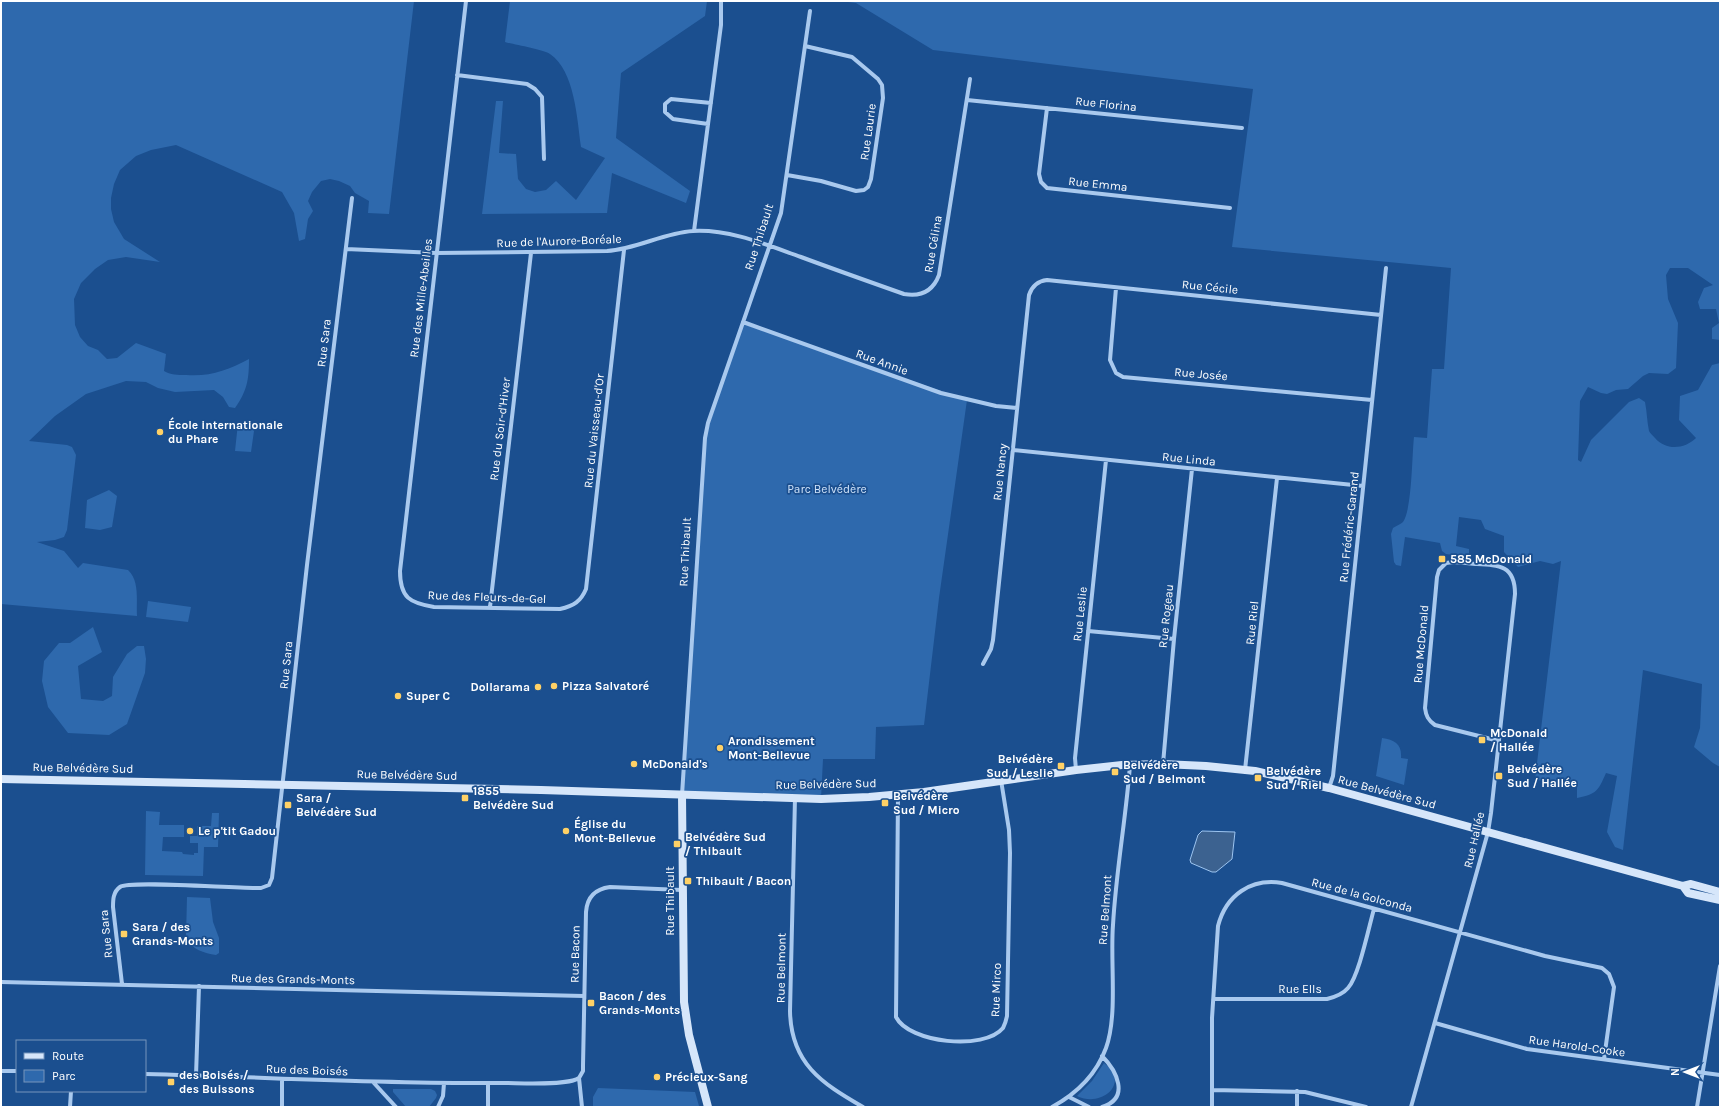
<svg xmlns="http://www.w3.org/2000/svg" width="1721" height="1108" viewBox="0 0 1721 1108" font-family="Karla,sans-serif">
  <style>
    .green { fill: #2e69ad }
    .water { fill: #3c6290; stroke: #9cc4f0 }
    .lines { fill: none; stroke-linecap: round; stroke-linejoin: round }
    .street { stroke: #a9c9ee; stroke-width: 4 }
    .secondary { stroke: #d6e6fa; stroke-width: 8 }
    .poi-dot { fill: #ffd166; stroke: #1b4f8f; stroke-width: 1.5 }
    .labels { text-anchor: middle; stroke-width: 3.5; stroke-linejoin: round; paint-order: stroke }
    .street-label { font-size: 12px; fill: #fff; stroke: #1b4f8f }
    .poi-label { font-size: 12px; font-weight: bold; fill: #fff; stroke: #1b4f8f; text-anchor: start }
    .park-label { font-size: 12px; fill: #cfe3fa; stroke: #1b4f8f }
  </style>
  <rect width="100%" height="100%" fill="#1b4f8f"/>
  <!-- green -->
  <path class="green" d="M 1,1 L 414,1 L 389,214 L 368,213 L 369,201 L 355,193 L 350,186 L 339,181 L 330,179 L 321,181 L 312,192 L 308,201 L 313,211 L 308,219 L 305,239 L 299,241 L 294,213 L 282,192 L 176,145 L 151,150 L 136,156 L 120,170 L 114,184 L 111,198 L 111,209 L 114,222 L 124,239 L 160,262 L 126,257 L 108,260 L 95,269 L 81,283 L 74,299 L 75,325 L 80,337 L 88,346 L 98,350 L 107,359 L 117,358 L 136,343 L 166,354 L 164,371 C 170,375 178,375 186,375 C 210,377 228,370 249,359 C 249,380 247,391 235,408 L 229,407 L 223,397 L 214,390 L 175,392 L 158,388 L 146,382 L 126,381 L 86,394 L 55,416 L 29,441 L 67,445 L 72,447 L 76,455 L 67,530 L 64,537 L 55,540 L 37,542 L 64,551 L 78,568 L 83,563 L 128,570 C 140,581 136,601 137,616 L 1,604 Z
    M 510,1 L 707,1 L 705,16 L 621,73 L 616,138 L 690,191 L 686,203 L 612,173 L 607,213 L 482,214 L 496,101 L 503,101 L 499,153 L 516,154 L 518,179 L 526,189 L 535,192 L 546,190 L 556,181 L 576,200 L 605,158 L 581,147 C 577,119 575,71 550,54 C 542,49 515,45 505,42 Z
    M 840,1 L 1720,1 L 1720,340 L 1712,339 L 1712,328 L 1719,323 L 1716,309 L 1700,309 L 1698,302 L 1704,288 L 1713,285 L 1688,268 L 1670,268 L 1666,275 L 1668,299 L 1678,323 L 1676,368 L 1668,374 L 1649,373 L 1643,376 L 1628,389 L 1616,390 L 1607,394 L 1601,393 L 1588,387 L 1580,401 L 1578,460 L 1581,462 L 1591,440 L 1629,402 L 1639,398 L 1645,402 C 1647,412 1647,422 1649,431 C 1650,433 1653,436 1655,438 C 1666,451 1685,449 1696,438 L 1679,420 L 1680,396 L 1698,390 L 1712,365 L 1720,363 L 1720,767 L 1713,763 L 1694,747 L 1700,728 L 1702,684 L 1643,670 L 1623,850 L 1615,847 L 1607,832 L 1617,776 L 1606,773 C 1598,791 1597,794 1577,798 L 1577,783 L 1535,780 L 1561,561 L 1553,564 L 1540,561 L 1518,567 L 1504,552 L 1504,536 L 1485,529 L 1481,520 L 1459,517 L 1456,546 L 1469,549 L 1469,557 L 1446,554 L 1442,551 L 1440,543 L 1405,537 L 1401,566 L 1396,565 L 1394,562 L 1391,534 L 1393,528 C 1396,526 1401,524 1403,522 C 1412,510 1412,454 1414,437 L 1427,438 L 1432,369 L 1444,369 L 1451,268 L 1232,247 L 1253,89 L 933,50 L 856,3 Z
    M 743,322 L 967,400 L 939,598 L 924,725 L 876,727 L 875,759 L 823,759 L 821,799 L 682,795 L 705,438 Z
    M 238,423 L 255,424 L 251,452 L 235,451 Z
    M 109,490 L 117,496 L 112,527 L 100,530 L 85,528 L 87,500 Z
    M 148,601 L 191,607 L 188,622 L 146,617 Z
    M 93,627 L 102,652 L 78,666 L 81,699 L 103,701 L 112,696 L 113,677 L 127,654 L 137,646 L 144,646 L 146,659 L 145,673 L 127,724 L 109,735 L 68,733 L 48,707 L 42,681 L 44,661 L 59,643 L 70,643 Z
    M 1382,738 C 1395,740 1402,744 1401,758 L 1408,759 L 1404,785 L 1376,776 Z
    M 146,811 L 160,812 L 159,825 L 184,825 L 184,837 L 163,837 L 162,851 L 182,852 L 183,854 L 194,855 L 194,853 L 198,853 L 198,843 L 190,843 L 190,836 L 197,836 L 197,826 L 211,826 L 212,813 L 219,813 L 218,847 L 204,847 L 203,876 L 145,875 Z
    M 187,897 L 210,898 L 213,922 L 219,938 L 219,953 L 216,955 C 204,953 192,950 186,937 Z
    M 1104,1063 C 1131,1083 1102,1108 1077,1096 L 1092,1081 Z
    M 598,1088 L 695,1092 L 699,1106 L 593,1107 L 593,1097 Z
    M 393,1089 L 431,1089 L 435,1091 L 437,1095 L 436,1098 L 429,1107 L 406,1107 L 393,1092 Z"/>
  <!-- water -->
  <path class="water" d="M 1202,831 L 1235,832 L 1232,859 L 1216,872 L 1212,872 L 1191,863 L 1190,860 L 1198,835 Z"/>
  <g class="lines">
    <!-- street -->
    <path class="street" d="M 466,1 L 400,571 C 400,598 410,603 434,607 L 560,609 C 574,606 581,601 586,589 L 624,250
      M 457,75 L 527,84 L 535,89 L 542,97 L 544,159
      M 967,100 L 1242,128
      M 1047,108 L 1039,174 L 1041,182 L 1047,188 L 1230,208
      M 708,124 L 673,119 L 665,112 L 665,104 L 671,99 L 711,103
      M 787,175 L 821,181 L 856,191 L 864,190 L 868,187 L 871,179 L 883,98 L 882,85 L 878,79 L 852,57 L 805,46
      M 694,231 L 721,25 L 721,1
      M 346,249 L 436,253 L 607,251 C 637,249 663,233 693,231 C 730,229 767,245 801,257 C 836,270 870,282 904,294 C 921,297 933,291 939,275 L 970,79
      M 1116,288 L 1110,360 L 1116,373 L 1123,377 L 1372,400
      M 743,322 L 941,393 L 996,406 L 1017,408
      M 1013,450 L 1363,486
      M 490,607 L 531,253
      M 1088,631 L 1174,639
      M 983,664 L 991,649 L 993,640 L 1029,295 C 1032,286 1038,281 1047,280 L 1381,315
      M 1163,764 L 1174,639 L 1192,469
      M 1076,770 L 1075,758 L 1106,460
      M 1245,770 L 1277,478
      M 1329,788 L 1333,776 L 1386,268
      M 682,795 L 705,438 L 708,423 L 781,213 L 810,11
      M 898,795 L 896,1017 C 909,1043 984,1051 1003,1028 C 1005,1024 1006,1021 1007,1016 L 1010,853 L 1009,830 L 1001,780
      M 795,798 L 790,1011 C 791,1063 821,1083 863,1107
      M 1,982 L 584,996
      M 122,984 L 113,907 C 113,900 113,892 120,887 C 130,880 239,889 261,888 L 269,885 L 272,878 L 307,565 L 352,198
      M 1213,999 L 1327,999 C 1335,997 1343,994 1348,988 C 1359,976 1369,926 1374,909
      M 1435,1023 L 1527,1049 L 1720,1075
      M 1,1071 L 17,1071
      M 145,1074 C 265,1077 384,1084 504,1083 C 520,1083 567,1086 579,1078
      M 196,1076 L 199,986
      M 373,1082 L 396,1107
      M 1212,1090 L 1305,1092 L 1366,1107
      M 1297,1091 L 1297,1107
      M 1069,1097 L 1089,1107
      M 70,1107 L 71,1091
      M 282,1107 L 282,1079
      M 438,1107 L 443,1096 L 444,1083
      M 488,1107 L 488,1083
      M 582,1107 L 579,1078 L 583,1071 L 583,1066 L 586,912 C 587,897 595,889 610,887 L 682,890
      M 1052,1107 C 1076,1094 1096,1075 1106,1048 C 1118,1015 1110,961 1113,925 C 1116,871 1126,818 1130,765
      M 1102,1107 C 1131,1098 1116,1070 1102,1056
      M 1212,1107 L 1212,1018 L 1218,926 C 1226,895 1251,878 1282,883 L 1545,956 L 1602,968 L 1609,974 L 1614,987 L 1604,1059
      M 1411,1107 L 1488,832 L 1491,813 L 1515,594 C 1515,565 1499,565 1475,564 C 1466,563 1455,561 1446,563 L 1439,570 L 1437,577 L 1425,708 C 1426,716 1428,720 1435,725 L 1499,741
      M 1697,1107 L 1720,966"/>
    <!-- secondary -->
    <path class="secondary" d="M 1,779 L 541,790 L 821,799 L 869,797 L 924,792 L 1076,770 L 1122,765 L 1163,764 L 1206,766 L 1255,771 L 1329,788 L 1683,886 L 1691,884 L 1720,892
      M 682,795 L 684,1002 L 689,1035 L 708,1107
      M 1683,886 L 1688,893 L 1720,900"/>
  </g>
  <!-- markers -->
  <g class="poi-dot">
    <circle cx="160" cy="432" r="4"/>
    <rect x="1438" y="555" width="8" height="8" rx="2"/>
    <circle cx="554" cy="686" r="4"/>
    <circle cx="538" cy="687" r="4"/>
    <circle cx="398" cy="696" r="4"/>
    <rect x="1478" y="736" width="8" height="8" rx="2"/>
    <circle cx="720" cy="748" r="4"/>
    <circle cx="634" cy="764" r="4"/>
    <rect x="1057" y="762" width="8" height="8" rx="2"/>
    <rect x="1111" y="768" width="8" height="8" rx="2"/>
    <rect x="1495" y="772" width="8" height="8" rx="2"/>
    <rect x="1254" y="774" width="8" height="8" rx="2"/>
    <rect x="461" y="794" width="8" height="8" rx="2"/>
    <rect x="881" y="799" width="8" height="8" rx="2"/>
    <rect x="284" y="801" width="8" height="8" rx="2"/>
    <circle cx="190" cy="831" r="4"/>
    <circle cx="566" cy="831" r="4"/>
    <rect x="673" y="840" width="8" height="8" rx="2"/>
    <rect x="684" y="877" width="8" height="8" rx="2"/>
    <rect x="120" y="930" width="8" height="8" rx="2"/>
    <rect x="587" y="999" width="8" height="8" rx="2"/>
    <circle cx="657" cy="1077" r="4"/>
    <rect x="167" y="1078" width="8" height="8" rx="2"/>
  </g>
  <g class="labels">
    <!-- street labels -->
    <g class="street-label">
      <text transform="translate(1106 104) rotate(6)" y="4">Rue Florina</text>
      <text transform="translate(868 132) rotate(-82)" y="4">Rue Laurie</text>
      <text transform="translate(1098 184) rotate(6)" y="4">Rue Emma</text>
      <text transform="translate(759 237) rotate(-72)" y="4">Rue Thibault</text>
      <text transform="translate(559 241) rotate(-2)" y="4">Rue de l'Aurore-Boréale</text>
      <text transform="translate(933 244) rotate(-80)" y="4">Rue Célina</text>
      <text transform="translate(1210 287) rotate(6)" y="4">Rue Cécile</text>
      <text transform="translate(421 298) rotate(-83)" y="4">Rue des Mille-Abeilles</text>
      <text transform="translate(324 343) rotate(-83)" y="4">Rue Sara</text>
      <text transform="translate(882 362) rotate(20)" y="4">Rue Annie</text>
      <text transform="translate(1201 374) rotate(5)" y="4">Rue Josée</text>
      <text transform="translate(500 429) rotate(-83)" y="4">Rue du Soir-d'Hiver</text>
      <text transform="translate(594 431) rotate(-84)" y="4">Rue du Vaisseau-d'Or</text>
      <text transform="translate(1189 459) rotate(6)" y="4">Rue Linda</text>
      <text transform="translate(1000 472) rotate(-84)" y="4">Rue Nancy</text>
      <text transform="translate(1349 527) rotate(-84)" y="4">Rue Frédéric-Garand</text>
      <text transform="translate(685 552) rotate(-87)" y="4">Rue Thibault</text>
      <text transform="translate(487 597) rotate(2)" y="4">Rue des Fleurs-de-Gel</text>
      <text transform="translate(1080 614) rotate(-84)" y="4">Rue Leslie</text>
      <text transform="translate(1166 616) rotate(-84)" y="4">Rue Rogeau</text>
      <text transform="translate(1252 623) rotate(-84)" y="4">Rue Riel</text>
      <text transform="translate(1421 644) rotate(-85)" y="4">Rue McDonald</text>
      <text transform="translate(286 665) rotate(-84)" y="4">Rue Sara</text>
      <text transform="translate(83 768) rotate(1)" y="4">Rue Belvédère Sud</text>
      <text transform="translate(407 775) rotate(1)" y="4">Rue Belvédère Sud</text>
      <text transform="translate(826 784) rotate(-1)" y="4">Rue Belvédère Sud</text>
      <text transform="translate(1387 792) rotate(15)" y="4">Rue Belvédère Sud</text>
      <text transform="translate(1474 840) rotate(-77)" y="4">Rue Hallée</text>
      <text transform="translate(1362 895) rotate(15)" y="4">Rue de la Golconda</text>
      <text transform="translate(670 901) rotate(-90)" y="4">Rue Thibault</text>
      <text transform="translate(1105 910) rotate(-86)" y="4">Rue Belmont</text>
      <text transform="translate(106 934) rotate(-96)" y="4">Rue Sara</text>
      <text transform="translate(575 954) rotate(-89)" y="4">Rue Bacon</text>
      <text transform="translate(781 968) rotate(-89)" y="4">Rue Belmont</text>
      <text transform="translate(293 979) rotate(1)" y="4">Rue des Grands-Monts</text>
      <text x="1300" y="993">Rue Ells</text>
      <text transform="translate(996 990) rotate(-88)" y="4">Rue Mirco</text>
      <text transform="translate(1577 1046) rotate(8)" y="4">Rue Harold-Cooke</text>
      <text transform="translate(307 1070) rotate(2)" y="4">Rue des Boisés</text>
    </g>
    <!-- poi labels -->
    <g class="poi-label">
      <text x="168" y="429">École internationale<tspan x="168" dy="14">du Phare</tspan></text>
      <text x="1450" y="563">585 McDonald</text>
      <text x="562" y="690">Pizza Salvatoré</text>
      <text x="530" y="691" text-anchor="end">Dollarama</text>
      <text x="406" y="700">Super C</text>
      <text x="1490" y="737">McDonald<tspan x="1490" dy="14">/ Hallée</tspan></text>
      <text x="728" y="745">Arondissement<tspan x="728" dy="14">Mont-Bellevue</tspan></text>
      <text x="1053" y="763" text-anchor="end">Belvédère<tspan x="1053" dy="14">Sud / Leslie</tspan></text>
      <text x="642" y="768">McDonald's</text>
      <text x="1123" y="769">Belvédère<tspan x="1123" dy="14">Sud / Belmont</tspan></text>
      <text x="1507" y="773">Belvédère<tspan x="1507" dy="14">Sud / Hallée</tspan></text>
      <text x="1266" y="775">Belvédère<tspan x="1266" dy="14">Sud / Riel</tspan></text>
      <text x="473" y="795">1855<tspan x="473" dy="14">Belvédère Sud</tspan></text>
      <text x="893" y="800">Belvédère<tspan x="893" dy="14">Sud / Micro</tspan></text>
      <text x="296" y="802">Sara /<tspan x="296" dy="14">Belvédère Sud</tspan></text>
      <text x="574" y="828">Église du<tspan x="574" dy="14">Mont-Bellevue</tspan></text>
      <text x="198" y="835">Le p'tit Gadou</text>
      <text x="685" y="841">Belvédère Sud<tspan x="685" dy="14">/ Thibault</tspan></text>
      <text x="696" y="885">Thibault / Bacon</text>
      <text x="132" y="931">Sara / des<tspan x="132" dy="14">Grands-Monts</tspan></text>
      <text x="599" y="1000">Bacon / des<tspan x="599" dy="14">Grands-Monts</tspan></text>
      <text x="179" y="1079">des Boisés /<tspan x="179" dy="14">des Buissons</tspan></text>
      <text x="665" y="1081">Précieux-Sang</text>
    </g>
    <!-- park labels -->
    <g class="park-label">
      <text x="827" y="493">Parc Belvédère</text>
    </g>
  </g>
  <!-- border -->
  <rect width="1721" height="1108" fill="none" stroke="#ffffff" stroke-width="4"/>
  <!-- legend -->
  <rect x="16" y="1040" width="130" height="52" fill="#1b4f8f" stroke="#7695bc"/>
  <rect x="24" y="1053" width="20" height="6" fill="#d6e6fa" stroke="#7695bc"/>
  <text x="52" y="1060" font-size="12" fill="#ffffff">Route</text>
  <rect x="24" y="1070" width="20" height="12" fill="#2e69ad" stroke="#7695bc"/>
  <text x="52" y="1080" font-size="12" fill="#ffffff">Parc</text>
  <!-- north arrow -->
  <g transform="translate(1685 1072) rotate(270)" stroke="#1b4f8f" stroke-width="3" paint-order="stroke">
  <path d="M0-3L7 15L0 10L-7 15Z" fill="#ffffff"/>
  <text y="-6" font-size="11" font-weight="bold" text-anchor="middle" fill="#ffffff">N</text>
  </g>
</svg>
